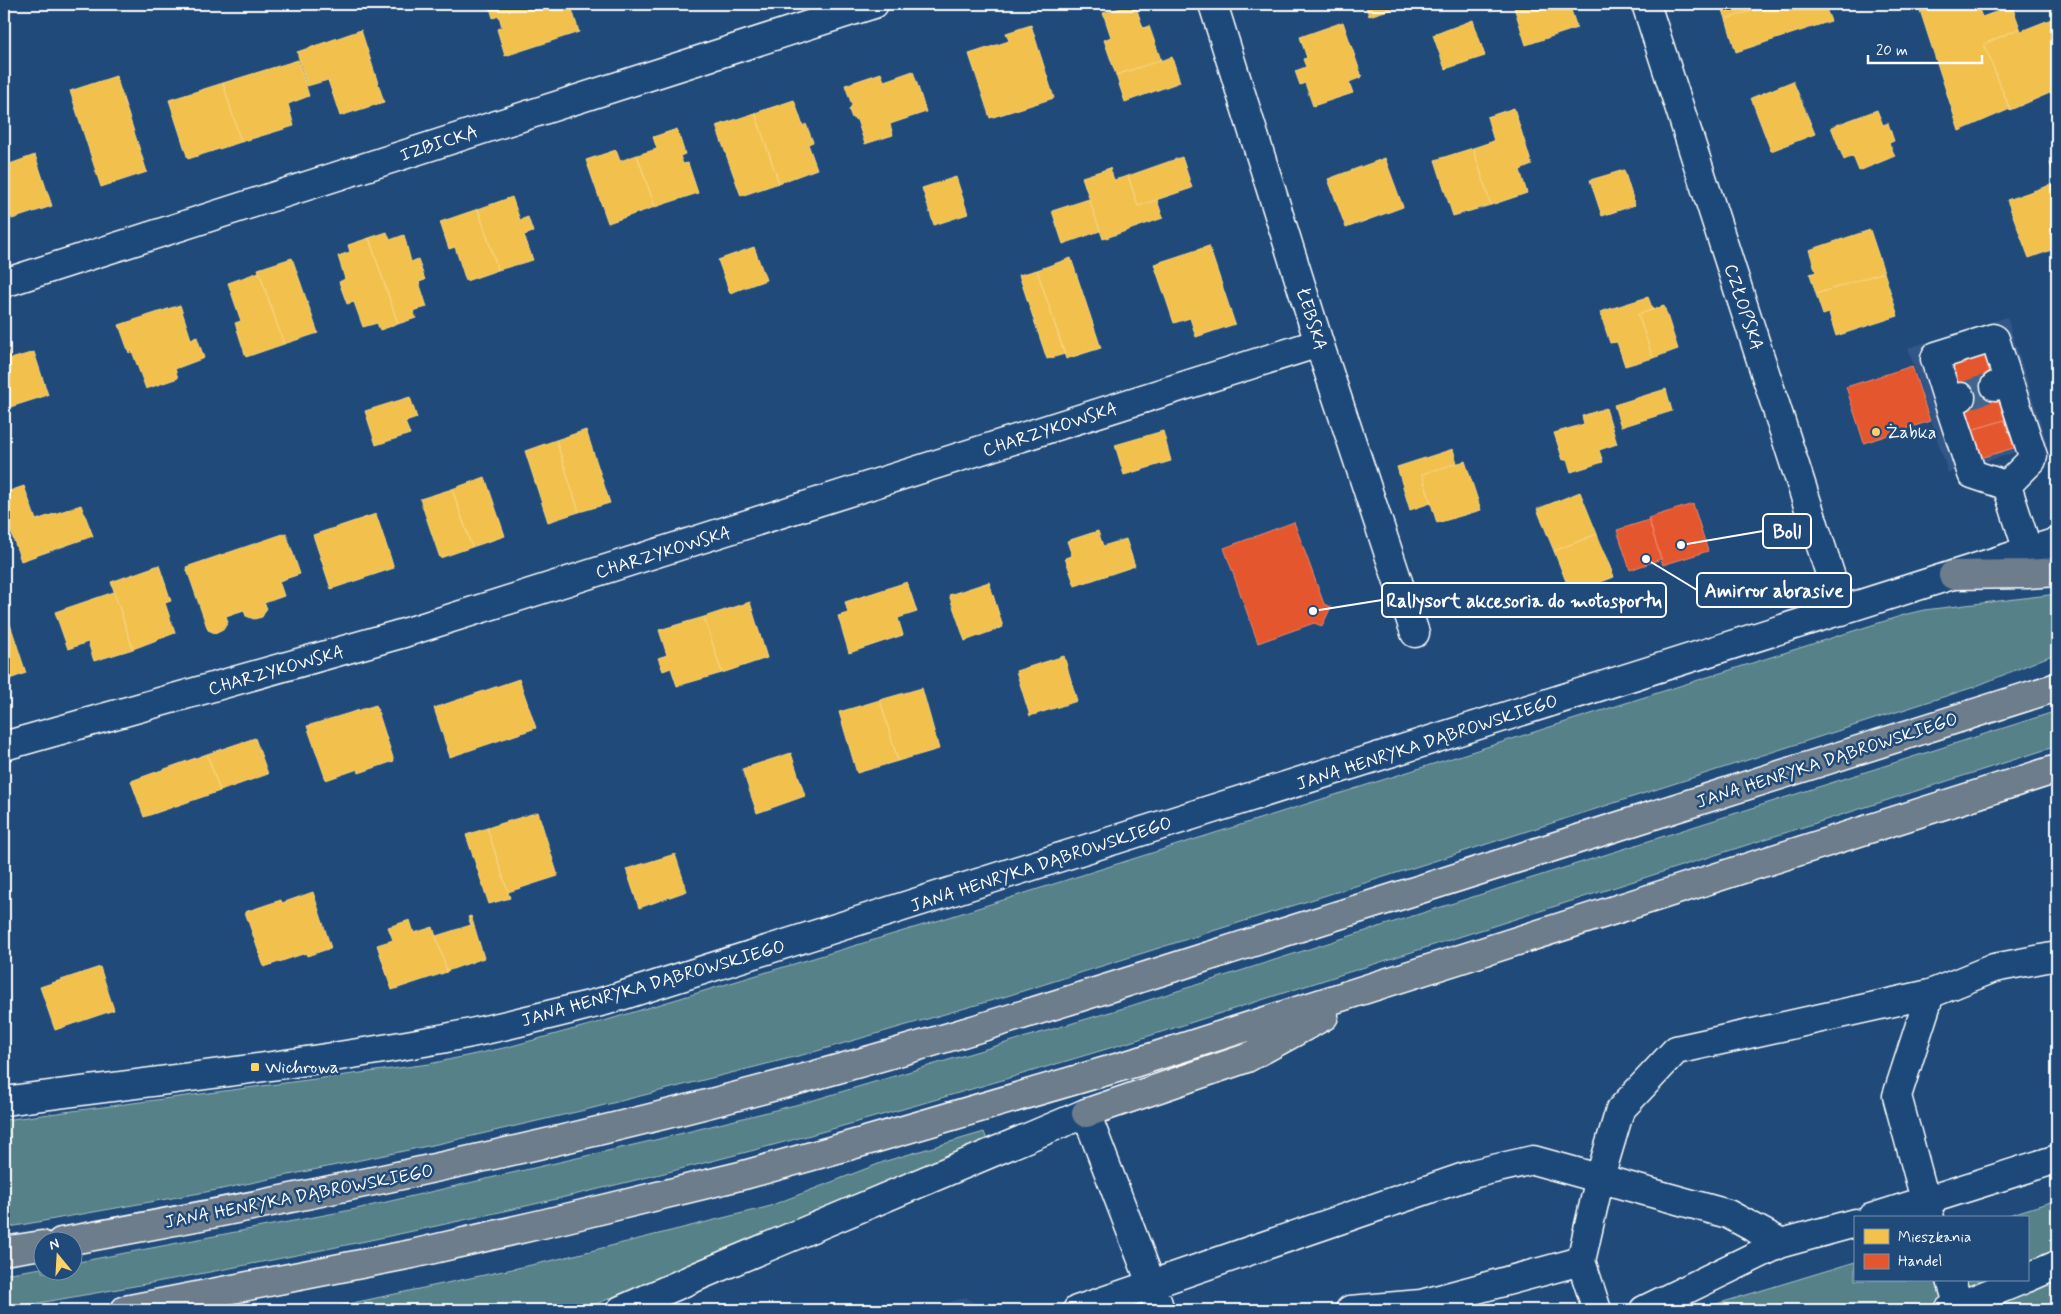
<svg xmlns="http://www.w3.org/2000/svg" width="2061" height="1314" viewBox="0 0 2061 1314" font-family="Mynerve,sans-serif">
  <style>
    .built { fill: #315787 }
    .green { fill: #568189; stroke: #aac0c4 }
    .homes { fill: #f2c14e; stroke: #f6d483 }
    .shops { fill: #e4572e; stroke: #ec896d }
    .lines { fill: none; stroke-linecap: round; stroke-linejoin: round }
    .minor-tunnel { stroke: #41658e; stroke-width: 28; stroke-dasharray: 28 14; stroke-linecap: butt }
    .minor-casing { stroke: #fff; stroke-width: 31 }
    .major-casing { stroke: #fff; stroke-width: 31 }
    .minor { stroke: #1f4a7a; stroke-width: 28 }
    .major { stroke: #6d7d8c; stroke-width: 28 }
    .poi-dot { fill: #ffd166; stroke: #1f4a7a; stroke-width: 2 }
    .labels { text-anchor: middle; stroke-width: 5; stroke-linejoin: round; paint-order: stroke }
    .street-label { font-size: 18px; fill: #fff; stroke: #1f4a7a }
    .poi-label { font-size: 18px; fill: #fff; stroke: #1f4a7a; text-anchor: start }
    .leader { fill: none; stroke: #fff; stroke-width: 2 }
    .callout-dot { fill: #fff; stroke: #1f4a7a; stroke-width: 2 }
    .callout { fill: #1f4a7a; stroke: #fff; stroke-width: 2 }
    .callout-label { font-size: 19px; text-anchor: middle; font-weight: bold; fill: #fff }
  </style>
  <rect width="100%" height="100%" fill="#1f4a7a"/>
  <filter id="ink" filterUnits="userSpaceOnUse"><feTurbulence type="fractalNoise" baseFrequency=".02" numOctaves="2"/><feDisplacementMap in="SourceGraphic" scale="10" xChannelSelector="R" yChannelSelector="G"/><feConvolveMatrix kernelMatrix="1 2 1 2 8 2 1 2 1" color-interpolation-filters="sRGB"/></filter>
  <g filter="url(#ink)">
    <!-- built -->
    <path class="built" d="M 2007,317 L 2047,443 L 1948,473 L 1908,348 Z
      M 966,1297 L 983,1310 L 925,1310 Z"/>
    <!-- green -->
    <path class="green" d="M 2057,594 L 2057,653 L 1974,687 L 1425,864 L 1007,996 L 810,1053 L 585,1110 L 442,1143 L 217,1190 L 4,1228 L 4,1120 L 429,1064 L 508,1047 L 604,1021 L 940,920 L 1907,614 L 1924,610 Z
      M 2057,711 L 2057,746 L 1130,1042 C 989,1084 847,1127 704,1163 C 473,1222 239,1269 4,1309 L 4,1274 L 42,1268 L 42,1272 L 72,1272 L 73,1263 L 356,1209 L 655,1140 L 807,1102 L 1127,1007 Z
      M 984,1132 L 987,1140 L 582,1310 L 320,1310 L 550,1261 L 767,1207 L 886,1161 Z
      M 2057,1200 L 2057,1310 L 1697,1310 L 1855,1262 L 1855,1280 L 2027,1280 L 2027,1218 L 1999,1218 Z"/>
    <!-- homes -->
    <path class="homes" d="M 489,4 L 564,4 L 565,7 L 571,6 L 579,32 L 505,56 L 497,29 L 502,27 L 499,16 L 493,18 Z
      M 1135,4 L 1143,28 L 1149,26 L 1161,60 L 1116,75 L 1104,40 L 1111,37 L 1103,13 Z
      M 1365,4 L 1408,4 L 1369,16 Z
      M 1513,4 L 1569,4 L 1577,28 L 1526,45 Z
      M 1721,4 L 1773,4 L 1726,19 Z
      M 1773,4 L 1824,4 L 1831,21 L 1736,52 L 1726,19 Z
      M 1918,4 L 1977,4 L 1982,17 L 2012,6 L 2020,28 L 1984,44 L 2010,109 L 1959,131 Z
      M 2048,4 L 2057,4 L 2057,18 L 2055,20 Z
      M 2054,18 L 2055,20 L 2057,18 L 2057,90 L 2010,110 L 1984,44 L 2020,28 L 2021,31 Z
      M 1473,20 L 1485,56 L 1445,69 L 1433,35 Z
      M 1343,22 L 1362,77 L 1349,82 L 1353,93 L 1313,106 L 1305,83 L 1300,85 L 1295,71 L 1306,67 L 1303,59 L 1307,58 L 1300,37 Z
      M 1031,25 L 1054,98 L 990,118 L 969,54 L 1009,41 L 1006,33 Z
      M 361,30 L 384,102 L 340,116 L 328,80 L 307,86 L 297,52 Z
      M 1172,57 L 1180,82 L 1125,102 L 1116,75 Z
      M 298,60 L 309,96 L 288,104 L 294,126 L 241,142 L 223,83 Z
      M 913,71 L 926,112 L 890,124 L 893,135 L 865,144 L 857,120 L 852,118 L 849,110 L 852,105 L 845,85 L 881,73 L 884,81 Z
      M 116,76 L 147,172 L 101,187 L 70,91 Z
      M 1793,81 L 1815,134 L 1771,151 L 1751,98 Z
      M 223,83 L 241,142 L 188,159 L 169,100 Z
      M 794,100 L 803,126 L 806,124 L 813,142 L 808,144 L 817,169 L 779,183 L 755,113 Z
      M 1514,108 L 1532,165 L 1520,170 L 1527,193 L 1491,205 L 1473,148 L 1494,141 L 1487,117 Z
      M 1877,110 L 1883,125 L 1888,123 L 1894,141 L 1889,143 L 1895,156 L 1859,171 L 1853,156 L 1844,160 L 1831,127 Z
      M 755,113 L 779,183 L 741,196 L 716,126 Z
      M 677,129 L 685,154 L 680,156 L 683,164 L 688,163 L 698,193 L 655,207 L 637,155 L 657,149 L 653,137 Z
      M 1473,148 L 1491,205 L 1453,216 L 1435,160 Z
      M 616,150 L 620,161 L 637,155 L 655,207 L 608,223 L 586,160 Z
      M 35,155 L 52,206 L 12,219 L 4,195 L 4,166 Z
      M 1182,157 L 1192,188 L 1138,206 L 1128,176 Z
      M 1385,158 L 1403,207 L 1346,228 L 1328,179 Z
      M 2057,160 L 2057,184 L 2050,163 Z
      M 1110,168 L 1114,180 L 1128,176 L 1138,206 L 1157,200 L 1163,218 L 1103,239 L 1082,177 Z
      M 1624,170 L 1635,205 L 1602,216 L 1590,180 Z
      M 956,177 L 968,214 L 934,225 L 922,188 Z
      M 2053,184 L 2057,195 L 2057,248 L 2029,258 L 2007,200 Z
      M 512,197 L 520,220 L 528,217 L 533,232 L 524,235 L 533,260 L 498,270 L 478,209 Z
      M 1089,199 L 1100,231 L 1063,244 L 1052,211 Z
      M 478,209 L 498,270 L 466,281 L 455,247 L 449,249 L 440,222 Z
      M 1870,230 L 1884,272 L 1816,294 L 1810,274 L 1816,272 L 1809,250 Z
      M 387,232 L 390,240 L 404,235 L 411,262 L 418,259 L 425,280 L 419,282 L 427,307 L 413,311 L 416,318 L 398,324 L 369,238 Z
      M 369,238 L 398,324 L 380,330 L 377,323 L 363,327 L 354,302 L 347,304 L 339,282 L 345,279 L 338,256 L 350,252 L 348,245 Z
      M 1209,246 L 1235,324 L 1196,337 L 1190,318 L 1174,323 L 1154,264 Z
      M 754,247 L 766,280 L 730,293 L 718,260 Z
      M 292,258 L 318,333 L 284,344 L 258,269 Z
      M 1071,258 L 1101,348 L 1066,359 L 1037,270 Z
      M 1037,270 L 1065,354 L 1047,359 L 1019,275 Z
      M 259,272 L 284,344 L 246,357 L 235,323 L 241,321 L 228,283 Z
      M 1884,272 L 1898,316 L 1836,336 L 1829,313 L 1823,315 L 1816,294 Z
      M 1648,297 L 1653,310 L 1638,314 L 1653,358 L 1625,366 L 1617,342 L 1610,343 L 1600,312 Z
      M 180,305 L 191,339 L 197,337 L 204,358 L 175,369 L 178,378 L 146,389 L 132,351 L 129,353 L 119,325 Z
      M 1664,306 L 1678,349 L 1653,358 L 1638,314 Z
      M 7,348 L 11,359 L 34,352 L 48,395 L 4,409 L 4,349 Z
      M 1666,389 L 1672,411 L 1621,427 L 1614,405 Z
      M 410,397 L 417,418 L 405,422 L 410,434 L 376,445 L 365,411 Z
      M 1606,408 L 1617,444 L 1599,450 L 1603,462 L 1571,472 L 1567,459 L 1563,460 L 1554,433 L 1584,424 L 1582,416 Z
      M 586,430 L 610,503 L 579,512 L 556,440 Z
      M 1163,431 L 1171,461 L 1124,475 L 1115,445 Z
      M 556,440 L 579,512 L 548,522 L 525,451 Z
      M 1453,449 L 1457,463 L 1422,474 L 1431,503 L 1410,510 L 1397,467 Z
      M 1465,461 L 1481,510 L 1437,523 L 1422,474 Z
      M 485,477 L 505,536 L 472,547 L 452,489 Z
      M 24,486 L 36,520 L 81,505 L 93,536 L 21,561 L 4,512 L 4,493 Z
      M 452,489 L 472,547 L 440,558 L 420,499 Z
      M 1580,492 L 1597,534 L 1554,551 L 1537,509 Z
      M 376,514 L 394,568 L 331,589 L 313,535 Z
      M 1098,531 L 1103,546 L 1126,539 L 1135,566 L 1075,586 L 1065,558 L 1072,556 L 1067,541 Z
      M 286,533 L 300,574 L 279,581 L 284,596 L 264,603 L 267,608 L 262,617 L 254,619 L 246,616 L 244,610 L 226,616 L 228,622 L 223,630 L 215,633 L 208,630 L 186,567 Z
      M 1597,534 L 1614,577 L 1571,594 L 1554,551 Z
      M 159,565 L 171,601 L 165,603 L 175,633 L 133,649 L 111,582 Z
      M 907,582 L 917,612 L 898,618 L 903,635 L 849,653 L 838,616 L 848,613 L 845,602 Z
      M 989,582 L 1003,627 L 965,641 L 949,595 Z
      M 114,592 L 133,649 L 94,661 L 88,642 L 68,649 L 55,612 Z
      M 750,602 L 767,658 L 722,673 L 704,617 Z
      M 704,617 L 722,673 L 677,686 L 671,668 L 663,671 L 658,658 L 667,655 L 659,630 Z
      M 9,621 L 26,673 L 4,681 L 7,688 L 4,689 L 4,622 Z
      M 1064,656 L 1077,701 L 1030,716 L 1016,671 Z
      M 519,679 L 536,728 L 450,757 L 434,708 Z
      M 922,688 L 939,749 L 898,761 L 880,700 Z
      M 880,700 L 898,761 L 857,773 L 839,712 Z
      M 376,705 L 394,761 L 359,773 L 358,769 L 326,780 L 307,726 Z
      M 255,738 L 268,774 L 220,791 L 207,754 Z
      M 791,753 L 805,796 L 757,813 L 742,769 Z
      M 207,754 L 220,791 L 144,817 L 131,781 Z
      M 538,812 L 558,876 L 508,892 L 487,828 Z
      M 487,828 L 510,898 L 489,904 L 466,835 Z
      M 675,854 L 687,891 L 639,908 L 626,869 Z
      M 313,892 L 331,948 L 307,956 L 306,953 L 264,967 L 245,912 L 281,900 L 282,903 Z
      M 471,916 L 484,958 L 447,971 L 436,936 L 471,925 L 468,917 Z
      M 410,920 L 414,933 L 433,927 L 447,972 L 392,990 L 377,945 L 393,940 L 388,927 Z
      M 100,967 L 114,1010 L 55,1030 L 40,987 Z"/>
    <!-- shops -->
    <path class="shops" d="M 1985,355 L 2005,420 L 1971,430 L 1951,365 Z
      M 1912,366 L 1930,421 L 1864,443 L 1846,387 Z
      M 2005,420 L 2014,448 L 1980,458 L 1971,430 Z
      M 1693,504 L 1708,551 L 1663,565 L 1648,518 Z
      M 1649,520 L 1661,559 L 1630,570 L 1617,530 Z
      M 1294,522 L 1324,604 L 1331,607 L 1322,626 L 1314,623 L 1258,643 L 1224,548 Z"/>
    <g class="lines">
      <!-- minor-tunnel -->
      <path class="minor-tunnel" d="M 1961,397 L 1995,386"/>
      <defs>
        <path id="minor" d="M 1213,4 L 1319,343 L 1415,633
          M 1646,4 L 1842,611
          M 4,283 L 874,4
          M 1961,397 L 1949,400 L 1949,404 L 1972,474 L 2005,485 L 2008,489 L 2008,484 L 2032,460 L 2033,456 L 2009,383 L 2007,382 L 1995,386
          M 1949,404 L 1935,359 L 1936,356 L 1993,338 L 1995,339 L 2009,383
          M 2008,489 L 2028,551
          M 4,746 L 404,633 L 1319,343
          M 4,1101 C 147,1082 292,1066 435,1040 C 492,1030 548,1015 605,1001 L 2057,542
          M 1871,1218 L 2057,1159
          M 1930,1218 L 1897,1096 L 1930,994
          M 2027,1278 L 2057,1265
          M 1951,1280 L 1960,1310
          M 621,1310 L 703,1274 L 1086,1113 L 1152,1286 L 1160,1310
          M 1077,1310 L 1476,1173 L 1533,1160 L 1728,1214 L 1782,1243 L 1855,1223
          M 1350,1310 L 1421,1304 L 1581,1261
          M 1597,1310 L 1581,1261 L 1600,1177 L 1620,1110 L 1676,1050 L 1930,994 L 1994,968 L 2057,956
          M 1644,1310 L 1782,1243
          M 1949,1310 L 2022,1280"/>
        <path id="major" d="M 1953,575 L 2027,574 L 2057,572
          M 1086,1113 L 1247,1058 L 1324,1016
          M 61,1242 C 321,1195 580,1141 834,1070 C 1005,1023 1173,967 1342,914 C 1580,838 1819,763 2057,687
          M 4,1251 L 42,1245
          M 125,1310 L 412,1254 L 542,1224 L 744,1175 L 873,1139 L 1137,1062 L 2057,769"/>
      </defs>
      <!-- minor casing -->
      <use href="#minor" class="minor-casing"/>
      <!-- major casing -->
      <use href="#major" class="major-casing"/>
      <!-- minor -->
      <use href="#minor" class="minor"/>
      <!-- major -->
      <use href="#major" class="major"/>
    </g>
  </g>
  <!-- markers -->
  <g class="poi-dot">
    <circle cx="1876" cy="432" r="5"/>
    <rect x="250" y="1062" width="10" height="10" rx="2.5"/>
  </g>
  <g class="labels">
    <!-- street labels -->
    <g class="street-label">
      <text transform="translate(439 143) rotate(-18)" y="6">IZBICKA</text>
      <text transform="translate(1744 307) rotate(72)" y="6">CZŁOPSKA</text>
      <text transform="translate(1312 319) rotate(73)" y="6">ŁEBSKA</text>
      <text transform="translate(1050 429) rotate(-18)" y="6">CHARZYKOWSKA</text>
      <text transform="translate(663 552) rotate(-17)" y="6">CHARZYKOWSKA</text>
      <text transform="translate(276 670) rotate(-16)" y="6">CHARZYKOWSKA</text>
      <text transform="translate(1427 742) rotate(-18)" y="6">JANA HENRYKA DĄBROWSKIEGO</text>
      <text transform="translate(1827 760) rotate(-18)" y="6">JANA HENRYKA DĄBROWSKIEGO</text>
      <text transform="translate(1041 864) rotate(-18)" y="6">JANA HENRYKA DĄBROWSKIEGO</text>
      <text transform="translate(653 983) rotate(-16)" y="6">JANA HENRYKA DĄBROWSKIEGO</text>
      <text transform="translate(299 1196) rotate(-11)" y="6">JANA HENRYKA DĄBROWSKIEGO</text>
    </g>
    <!-- poi labels -->
    <g class="poi-label">
      <text x="1886" y="438">Żabka</text>
      <text x="265" y="1073">Wichrowa</text>
    </g>
  </g>
  <!-- callouts -->
  <path class="leader" d="M1681 545L1763 531M1646 559L1697 590M1313 611L1382 600"/>
  <g class="callout-dot">
    <circle cx="1681" cy="545" r="5"/>
    <circle cx="1646" cy="559" r="5"/>
    <circle cx="1313" cy="611" r="5"/>
  </g>
  <g class="callout">
    <rect x="1763" y="514" width="48" height="34" rx="5"/>
    <rect x="1697" y="573" width="154" height="34" rx="5"/>
    <rect x="1382" y="583" width="284" height="34" rx="5"/>
  </g>
  <g class="callout-label">
    <text x="1787" y="538">Boll</text>
    <text x="1774" y="597">Amirror abrasive</text>
    <text x="1524" y="607">Rallysort akcesoria do motosportu</text>
  </g>
  <!-- margin -->
  <rect width="2061" height="1314" fill="none" stroke="#1f4a7a" stroke-width="20"/>
  <rect x="10" y="10" width="2041" height="1294" fill="none" stroke="#fff" stroke-width="2" filter="url(#ink)"/>
  <!-- legend -->
  <rect x="1854" y="1216" width="175" height="65" fill="#1f4a7a" stroke="#7992af"/>
  <rect x="1864" y="1229" width="25" height="15" fill="#f2c14e" stroke="#7992af"/>
  <text x="1898" y="1242" font-size="15" fill="#ffffff">Mieszkania</text>
  <rect x="1864" y="1254" width="25" height="15" fill="#e4572e" stroke="#7992af"/>
  <text x="1898" y="1266" font-size="15" fill="#ffffff">Handel</text>
  <!-- north arrow -->
  <g transform="translate(58 1256) rotate(342)"><circle r="24" fill="#1f4a7a" stroke="#7992af"/>
  <path d="M0-4L9 19L0 12L-9 19Z" fill="#ffd166"/>
  <text y="-8" font-size="14" font-weight="bold" text-anchor="middle" fill="#ffffff">N</text>
  </g>
  <!-- scale -->
  <path d="M1868 55v8h114v-8" fill="none" stroke="#ffffff" stroke-width="2.5"/>
  <text x="1876" y="55" font-size="15" fill="#ffffff" stroke="#1f4a7a" stroke-width="4" paint-order="stroke">20 m</text>
</svg>
